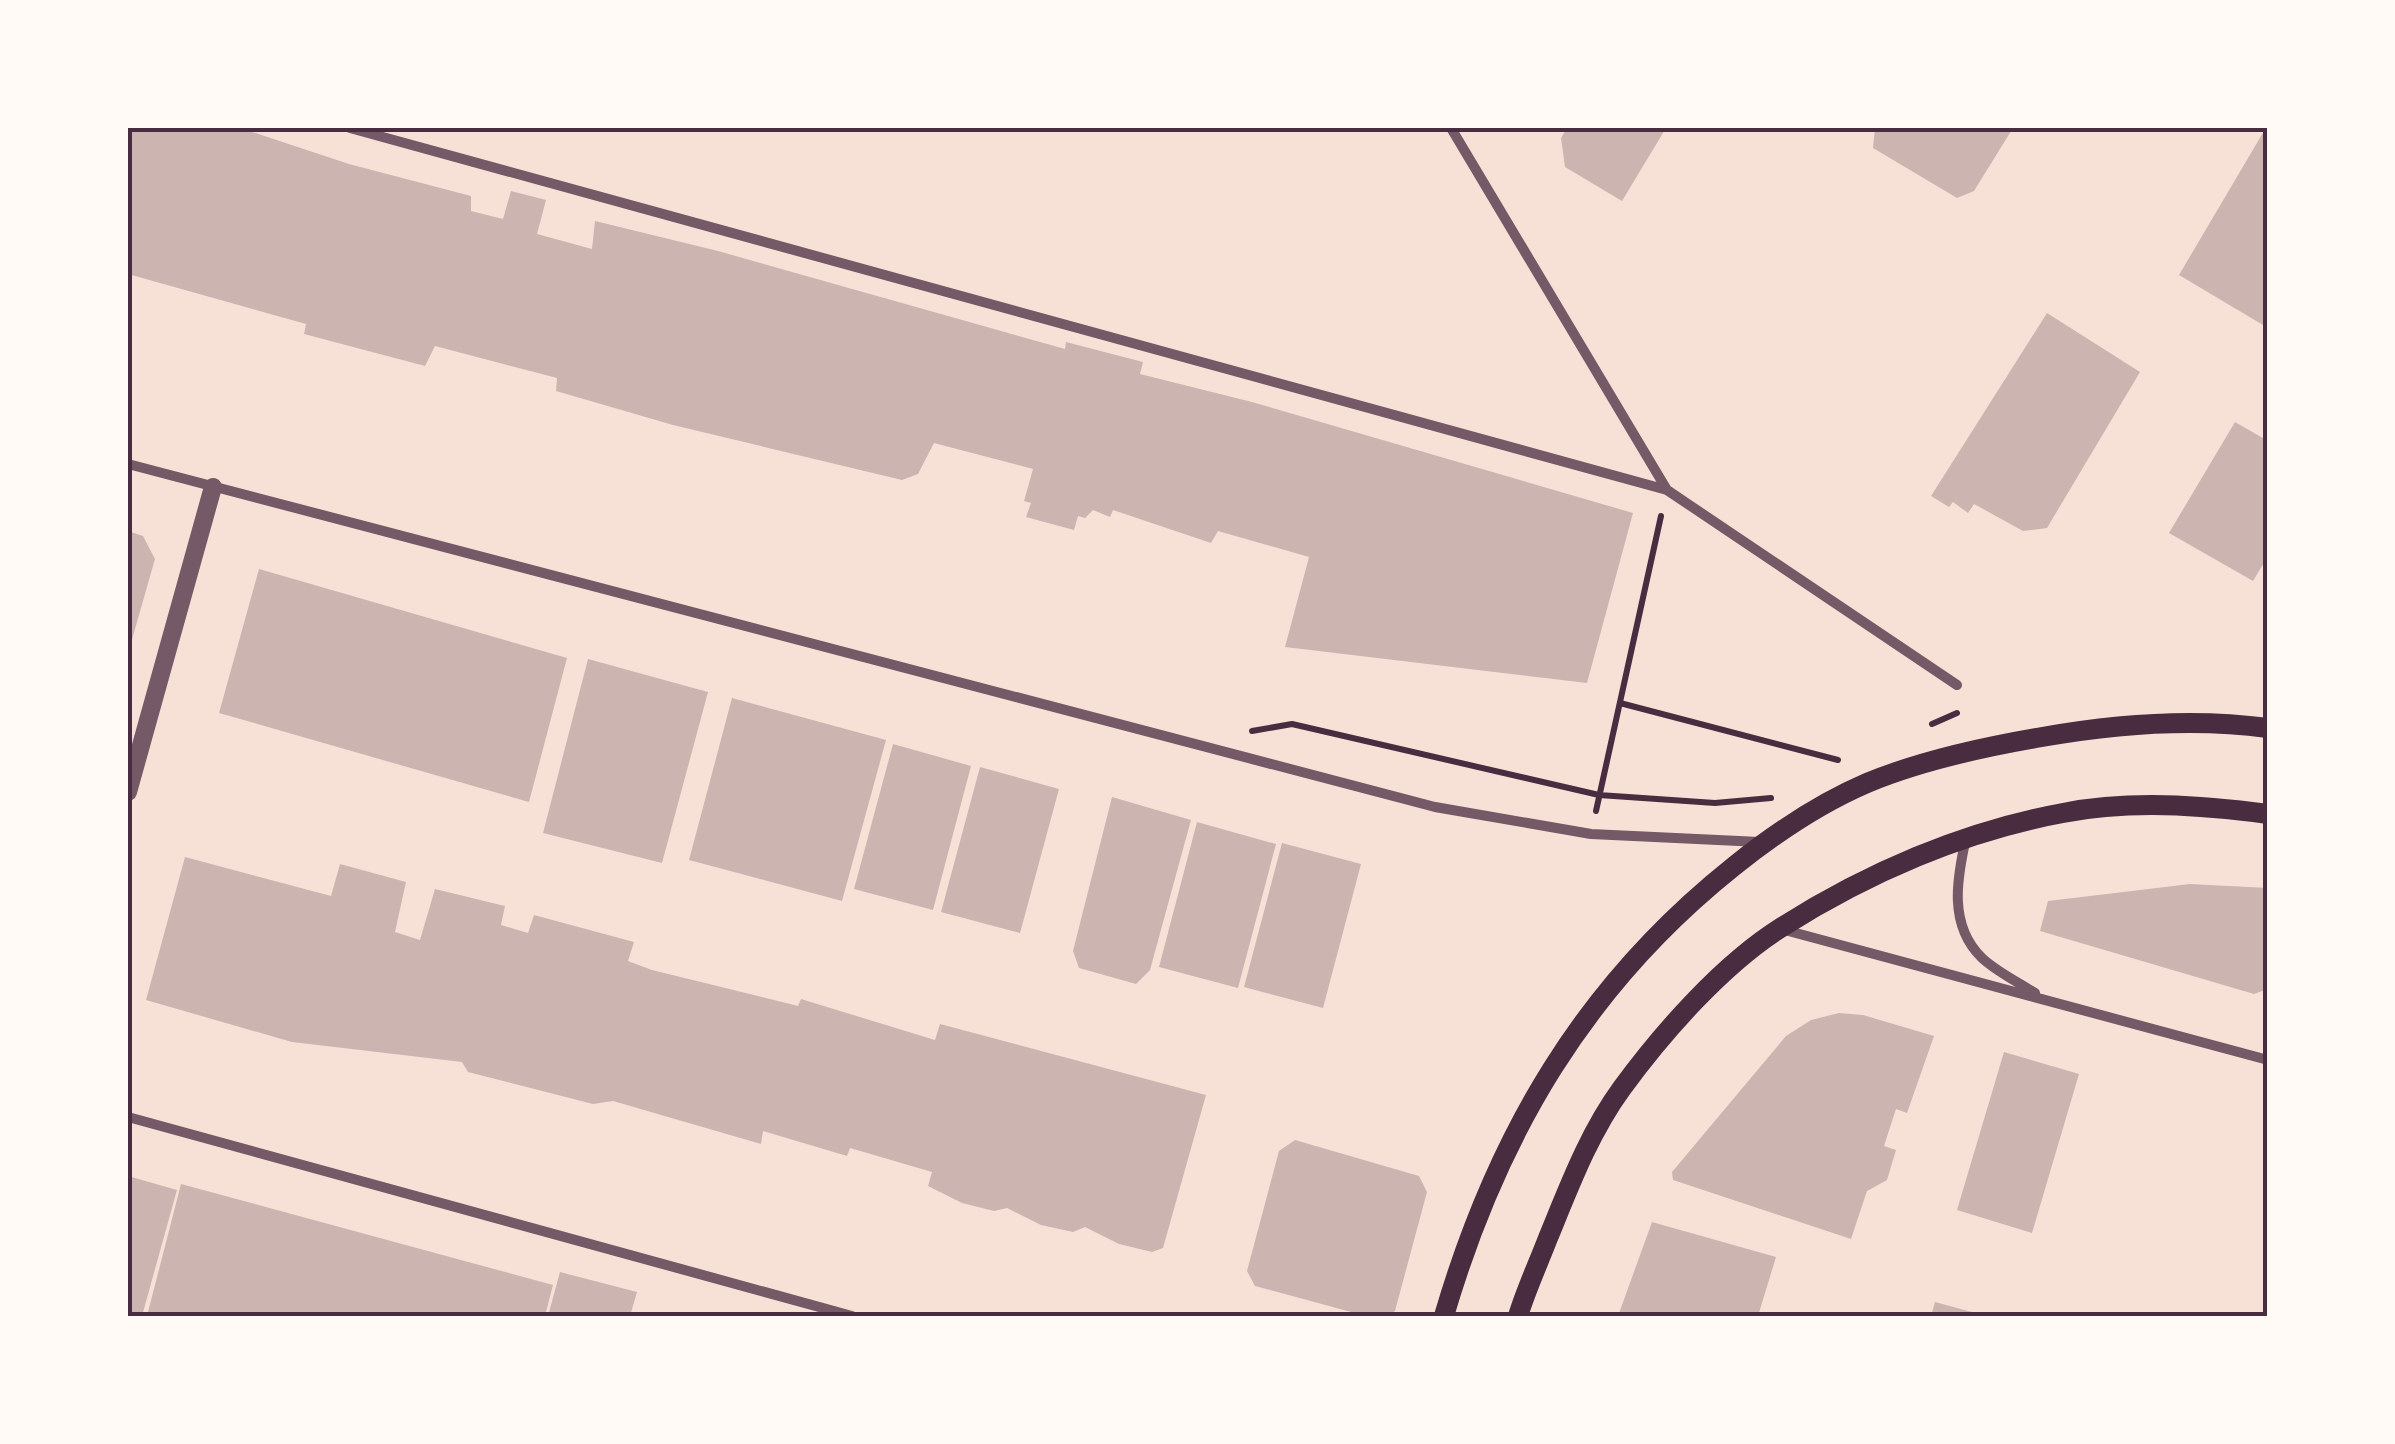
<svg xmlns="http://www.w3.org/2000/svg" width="2395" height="1444" viewBox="0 0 2395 1444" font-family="'DM Sans',sans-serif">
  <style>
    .building { fill: #ccb4b1 }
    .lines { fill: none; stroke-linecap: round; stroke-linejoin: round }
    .path { stroke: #4a2c40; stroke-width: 6 }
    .minor { stroke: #755966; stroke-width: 10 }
    .tertiary { stroke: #755966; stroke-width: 18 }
    .secondary { stroke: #4a2c40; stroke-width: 20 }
    .neatline { fill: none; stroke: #4a2c40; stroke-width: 4 }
  </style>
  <rect width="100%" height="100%" fill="#f7e1d7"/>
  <!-- building -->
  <path class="building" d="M 128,128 L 240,128 L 349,164 L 471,196 L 471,211 L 503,219 L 511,191 L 546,200 L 537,234 L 592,249 L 595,221 L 718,251 L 1065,349 L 1066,342 L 1143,362 L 1140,374 L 1252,402 L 1633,513 L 1587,683 L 1285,647 L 1309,557 L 1218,531 L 1211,543 L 1113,510 L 1110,517 L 1093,510 L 1085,518 L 1078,516 L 1074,530 L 1026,517 L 1031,503 L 1024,501 L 1033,469 L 934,443 L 918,474 L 902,480 L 673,425 L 556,391 L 557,378 L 435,346 L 425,366 L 304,334 L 306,324 L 128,274 Z
    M 1567,128 L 1666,128 L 1622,201 L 1565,167 L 1561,138 Z
    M 1875,128 L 2013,128 L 1974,191 L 1957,198 L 1873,148 Z
    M 2264,131 L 2268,134 L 2268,328 L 2179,275 Z
    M 2047,313 L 2140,372 L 2047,528 L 2023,531 L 1974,504 L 1968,513 L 1953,502 L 1949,507 L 1931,496 Z
    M 2235,422 L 2268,441 L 2268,556 L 2253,581 L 2169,533 Z
    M 128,531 L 143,536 L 155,559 L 129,650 Z
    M 259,569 L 567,658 L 529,802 L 219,713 Z
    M 588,659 L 708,692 L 662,863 L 543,833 Z
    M 732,698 L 886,740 L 842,901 L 689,860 Z
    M 893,744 L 971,766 L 933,910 L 854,889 Z
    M 980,767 L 1059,789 L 1020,933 L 941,912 Z
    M 1112,797 L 1191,820 L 1150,970 L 1136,984 L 1079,968 L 1073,951 Z
    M 1197,822 L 1276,844 L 1238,988 L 1159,967 Z
    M 1282,843 L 1361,864 L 1323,1008 L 1244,987 Z
    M 185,857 L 331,896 L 340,864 L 406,882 L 395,932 L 420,940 L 435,889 L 505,906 L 501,925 L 528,933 L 534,915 L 634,942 L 628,961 L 652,970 L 798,1006 L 801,999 L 935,1040 L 940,1024 L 1206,1095 L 1163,1248 L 1152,1252 L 1119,1244 L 1085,1227 L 1073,1232 L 1041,1225 L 1007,1208 L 994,1211 L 962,1203 L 928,1186 L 932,1172 L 850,1148 L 847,1156 L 763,1131 L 761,1144 L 613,1101 L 593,1104 L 468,1072 L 462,1062 L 292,1042 L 146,1000 Z
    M 2190,884 L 2268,888 L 2268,989 L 2254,994 L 2040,931 L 2048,901 Z
    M 1839,1013 L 1863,1015 L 1934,1036 L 1907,1113 L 1896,1109 L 1884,1146 L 1896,1150 L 1887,1180 L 1867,1191 L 1851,1239 L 1673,1180 L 1672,1172 L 1786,1036 L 1811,1020 Z
    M 2004,1052 L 2079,1074 L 2032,1233 L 1957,1210 Z
    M 1295,1140 L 1419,1176 L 1427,1192 L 1395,1311 L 1387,1316 L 1366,1316 L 1255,1286 L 1247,1271 L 1279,1151 Z
    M 128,1176 L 177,1190 L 142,1316 L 128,1316 Z
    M 181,1184 L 553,1285 L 545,1316 L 147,1316 Z
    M 1652,1222 L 1776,1257 L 1758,1316 L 1618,1316 Z
    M 560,1272 L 637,1292 L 630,1316 L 548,1316 Z
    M 1935,1302 L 1983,1315 L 1982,1316 L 1931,1316 Z"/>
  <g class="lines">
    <!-- path -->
    <path class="path" d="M 1620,703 L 1838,760
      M 1932,724 L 1957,713
      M 1252,731 L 1292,724 L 1599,795 L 1715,803 L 1771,798
      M 1596,811 L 1661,516"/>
    <!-- minor -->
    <path class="minor" d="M 350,128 L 1667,490
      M 1451,128 L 1667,490 L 1957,685
      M 128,464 L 1435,807 L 1591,834 L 1760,842
      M 1966,838 C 1957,878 1948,925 1982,958 C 1997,972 2018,982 2035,993
      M 1781,929 L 2268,1060
      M 128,1117 L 852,1316"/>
    <!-- tertiary -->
    <path class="tertiary" d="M 128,792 L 213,487"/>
    <!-- secondary -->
    <path class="secondary" d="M 1444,1316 C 1497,1135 1584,986 1733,867 C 1774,834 1818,804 1867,783 C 1922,760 1983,747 2042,737 C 2115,724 2194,718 2268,728
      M 1518,1316 C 1526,1290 1538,1264 1548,1238 C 1569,1187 1589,1133 1622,1088 C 1663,1032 1723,964 1782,927 C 1867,873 1964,831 2063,813 C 2129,800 2201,805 2268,814"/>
  </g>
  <!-- border -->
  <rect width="2395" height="1444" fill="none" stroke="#fffaf5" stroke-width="260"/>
  <rect x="130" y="130" width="2135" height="1184" class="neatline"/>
</svg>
